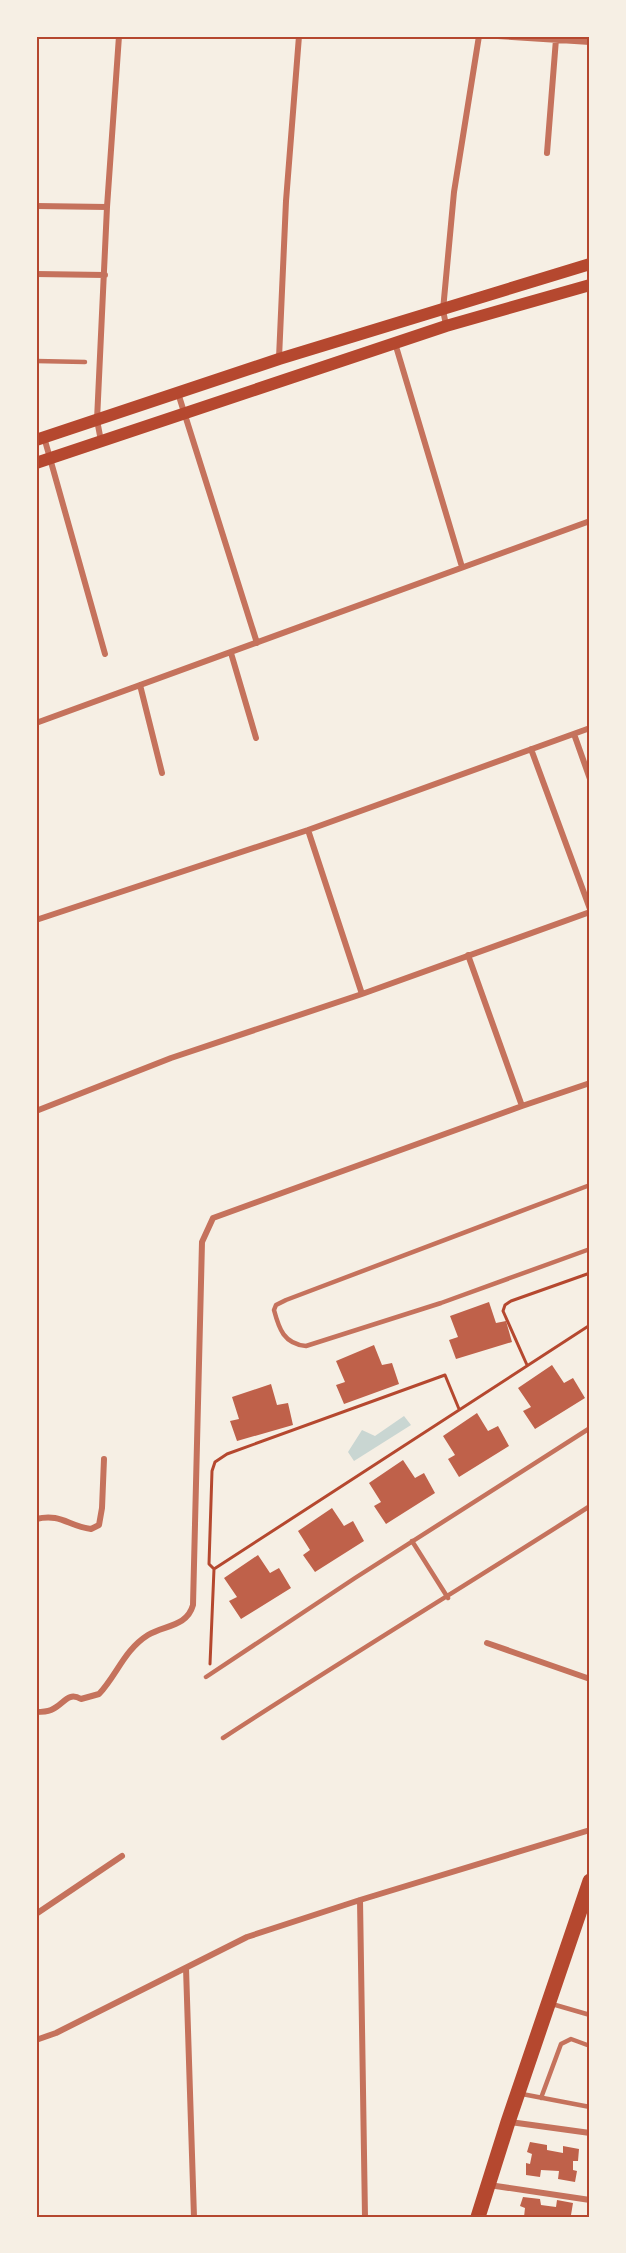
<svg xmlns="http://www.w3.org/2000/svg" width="626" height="2253" viewBox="0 0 626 2253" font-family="'Nunito Sans',sans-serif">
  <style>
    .water { fill: #c9d6d2 }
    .building { fill: #bf614a }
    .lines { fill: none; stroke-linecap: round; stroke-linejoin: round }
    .path { stroke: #b5482f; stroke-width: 3 }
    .service { stroke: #c5725c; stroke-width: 4.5 }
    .minor { stroke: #c5725c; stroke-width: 6 }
    .secondary { stroke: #b5482f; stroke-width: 12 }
    .primary { stroke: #b5482f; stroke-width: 15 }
    .neatline { fill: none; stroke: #b5482f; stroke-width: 2 }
  </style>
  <rect width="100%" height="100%" fill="#f6efe4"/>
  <!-- water -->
  <path class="water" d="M 404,1416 L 411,1425 L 354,1461 L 348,1452 L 362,1430 L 375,1436 Z"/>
  <!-- building -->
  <path class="building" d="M 489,1302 L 496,1323 L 506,1321 L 512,1342 L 456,1359 L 449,1340 L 458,1337 L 450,1316 Z
    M 374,1345 L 382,1365 L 392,1363 L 399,1384 L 344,1404 L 336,1385 L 345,1382 L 336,1361 Z
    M 552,1365 L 564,1383 L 573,1378 L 585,1398 L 535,1429 L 523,1411 L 531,1407 L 518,1388 Z
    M 271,1384 L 277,1405 L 288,1403 L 293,1425 L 237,1441 L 230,1421 L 239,1419 L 232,1397 Z
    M 477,1413 L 488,1431 L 498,1426 L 509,1446 L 459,1477 L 448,1459 L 455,1455 L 443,1436 Z
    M 403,1460 L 415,1478 L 424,1473 L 435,1493 L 386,1524 L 374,1506 L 381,1502 L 369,1483 Z
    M 332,1508 L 344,1526 L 353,1521 L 364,1541 L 315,1572 L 303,1555 L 310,1550 L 298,1531 Z
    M 258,1555 L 270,1573 L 279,1568 L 291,1588 L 241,1619 L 229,1601 L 237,1597 L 224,1578 Z
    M 530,2142 L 547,2145 L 547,2150 L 563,2153 L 563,2146 L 579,2149 L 578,2161 L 573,2161 L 573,2170 L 577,2171 L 575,2182 L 558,2179 L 559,2171 L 541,2170 L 540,2177 L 526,2175 L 526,2163 L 530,2164 L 532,2154 L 527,2152 Z
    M 523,2197 L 540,2199 L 541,2205 L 556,2207 L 557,2200 L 573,2203 L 571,2215 L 567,2215 L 567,2217 L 524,2217 L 525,2208 L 520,2206 Z"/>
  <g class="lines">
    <!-- path -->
    <path class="path" d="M 527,1365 L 503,1311 L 505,1305 L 511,1301 L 590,1273
      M 214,1569 L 209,1564 L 212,1471 L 215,1462 L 227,1454 L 445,1375 L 459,1409
      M 210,1664 L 214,1569 L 590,1325"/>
    <!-- service -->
    <path class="service" d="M 36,361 L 85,362
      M 590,1185 L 286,1300 L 276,1305 L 274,1310 C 279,1329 284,1344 306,1346 L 441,1303 L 590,1249
      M 412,1541 L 448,1598
      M 206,1677 L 355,1578 L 590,1428
      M 223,1738 C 344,1659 468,1584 590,1506
      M 552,2004 L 590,2015
      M 522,2094 L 590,2107
      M 541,2098 L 561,2044 L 571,2039 L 590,2046"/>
    <!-- minor -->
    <path class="minor" d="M 498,36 L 590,42
      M 547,153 L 556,39
      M 36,206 L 107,207
      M 36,274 L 105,275
      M 446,325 L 443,310 L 454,192 L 479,36
      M 395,343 L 462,567
      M 279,358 L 286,201 L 299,36
      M 178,393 L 257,643
      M 44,437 L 105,654
      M 101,441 L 97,420 L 107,207 L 119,36
      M 231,653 L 256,738
      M 140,685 L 162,773
      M 36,723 L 590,521
      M 574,734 L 590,779
      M 531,749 L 590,909
      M 308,830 L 362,994
      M 36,920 L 308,830 L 590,728
      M 468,955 L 522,1106
      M 36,1111 L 171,1058 L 362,994 L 590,912
      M 36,1519 C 61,1513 68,1526 91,1529 L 99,1525 L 102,1508 L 104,1459
      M 487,1643 L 590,1679
      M 36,1712 C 41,1712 46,1712 51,1710 C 64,1705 67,1691 81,1699 L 99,1694 C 117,1675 124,1650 148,1635 C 164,1625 187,1627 193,1605 L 202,1242 L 213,1218 L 522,1106 L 590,1083
      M 360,1900 L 365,2217
      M 36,1914 L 122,1856
      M 186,1968 L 194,2217
      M 36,2040 L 56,2033 L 247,1937 L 360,1900 L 590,1830
      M 510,2122 L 590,2133
      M 489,2185 L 590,2200"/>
    <!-- secondary -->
    <path class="secondary" d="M 36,440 L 279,359 L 590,264
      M 36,463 L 446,326 L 590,285"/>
    <!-- primary -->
    <path class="primary" d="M 478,2217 L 508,2122 L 590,1881"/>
  </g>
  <!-- border -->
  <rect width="626" height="2253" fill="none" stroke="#f6efe4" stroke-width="75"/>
  <rect x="38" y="38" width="550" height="2178" class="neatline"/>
</svg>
